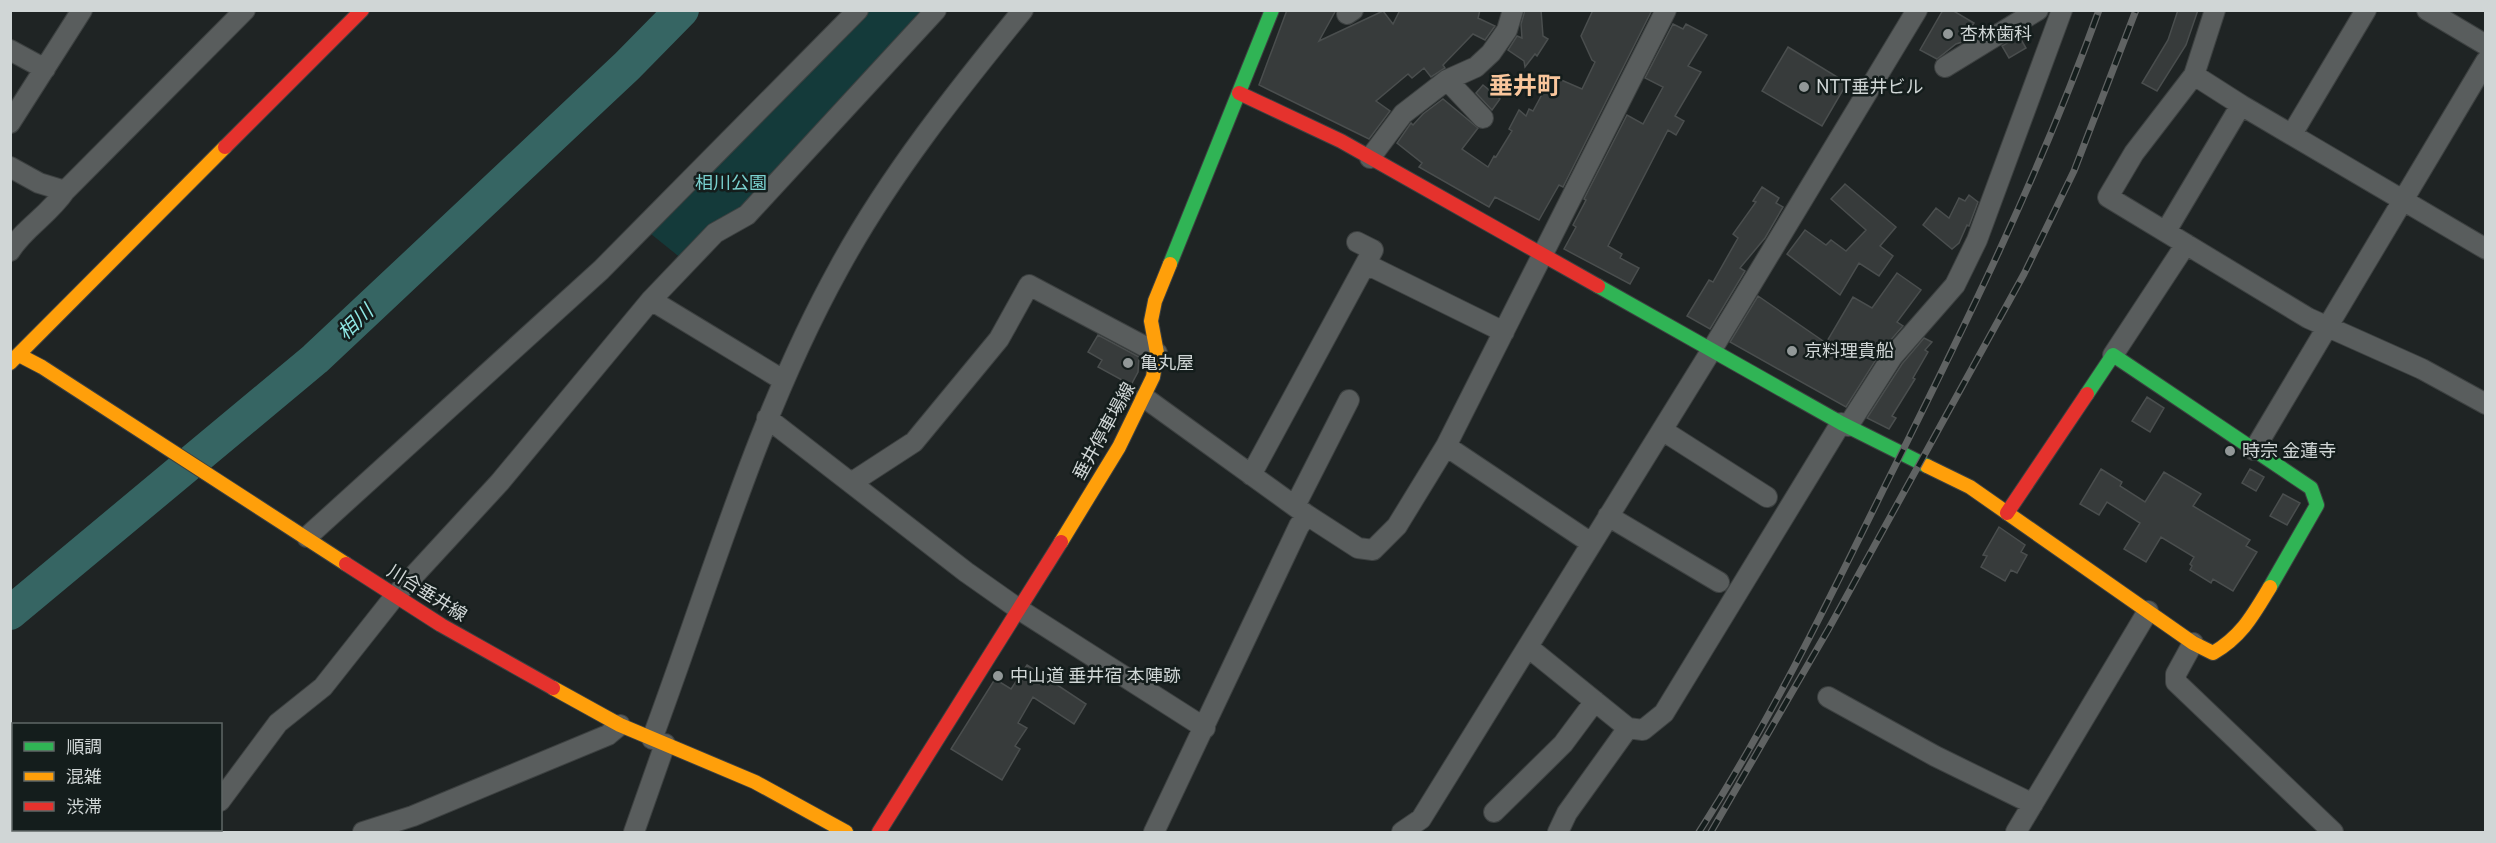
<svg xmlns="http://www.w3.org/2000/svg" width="2496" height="843" viewBox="0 0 2496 843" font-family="'Public Sans','Noto Sans JP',sans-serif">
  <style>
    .green { fill: #143a3a }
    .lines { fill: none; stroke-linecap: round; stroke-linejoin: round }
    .river { stroke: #366563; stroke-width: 34 }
    .building { fill: #373b3b; stroke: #4a4e4e; stroke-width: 1.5 }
    .street-casing { stroke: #3d4141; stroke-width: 22 }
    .fast-casing { stroke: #3d4141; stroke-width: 16 }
    .slow-casing { stroke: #3d4141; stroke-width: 16 }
    .jam-casing { stroke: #3d4141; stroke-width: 16 }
    .street { stroke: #595d5d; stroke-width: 20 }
    .fast { stroke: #30b455; stroke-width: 14 }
    .slow { stroke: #ff9f0a; stroke-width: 14 }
    .jam { stroke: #e5322d; stroke-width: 14 }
    .rail-casing { stroke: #606363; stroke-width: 7 }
    .rail { stroke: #141d1c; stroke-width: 4.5; stroke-dasharray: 14; stroke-linecap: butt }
    .poi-dot { fill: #929898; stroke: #141d1c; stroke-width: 2 }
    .labels { text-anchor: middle; stroke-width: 5; stroke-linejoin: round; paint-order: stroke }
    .poi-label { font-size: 18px; fill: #d0d6d6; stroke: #141d1c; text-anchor: start }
    .park-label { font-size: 18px; fill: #7ad1cf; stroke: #141d1c }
    .street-label { font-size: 18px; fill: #d0d6d6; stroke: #141d1c }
    .water-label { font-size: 20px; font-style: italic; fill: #8fe7e4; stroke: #141d1c }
    .district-label { font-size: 24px; font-weight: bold; fill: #f9c69c; stroke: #141d1c }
  </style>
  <rect width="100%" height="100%" fill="#1f2424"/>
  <!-- green -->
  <path class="green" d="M 864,11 L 931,11 L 748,205 L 682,259 L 646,230 Z"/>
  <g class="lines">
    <!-- river -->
    <path class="river" d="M 10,613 L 315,359 L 627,66 L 682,10"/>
  </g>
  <!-- building -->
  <path class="building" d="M 1287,10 L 1336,10 L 1319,41 L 1383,11 L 1393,24 L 1400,10 L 1480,10 L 1478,18 L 1495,26 L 1485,40 L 1473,34 L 1443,65 L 1445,68 L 1431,77 L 1424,68 L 1412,78 L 1408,74 L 1376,101 L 1390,111 L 1369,139 L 1259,85 Z
    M 1525,10 L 1541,10 L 1543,36 L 1548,39 L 1537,56 L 1535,54 L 1525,67 L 1524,61 L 1508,50 L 1517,36 L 1522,38 L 1521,24 Z
    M 1593,10 L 1652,10 L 1563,187 L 1559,185 L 1539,220 L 1495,197 L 1489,207 L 1419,167 L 1422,163 L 1397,143 L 1411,123 L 1413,125 L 1423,114 L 1443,99 L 1478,128 L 1462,149 L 1488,167 L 1494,156 L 1496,157 L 1512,131 L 1509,129 L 1519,110 L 1526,116 L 1529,109 L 1533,111 L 1552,76 L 1582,89 L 1595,62 L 1592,60 L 1581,36 Z
    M 1943,10 L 1952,10 L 1974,23 L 1962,42 L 1956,44 L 1937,59 L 1920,50 Z
    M 2178,10 L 2198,10 L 2186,45 L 2157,91 L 2142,83 L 2168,40 Z
    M 1673,24 L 1683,29 L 1686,24 L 1707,35 L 1688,66 L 1701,72 L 1675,116 L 1684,121 L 1676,135 L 1668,130 L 1608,246 L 1622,254 L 1620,258 L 1639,268 L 1630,284 L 1564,249 L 1576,227 L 1573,225 L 1586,200 L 1584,199 L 1627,115 L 1643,124 L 1663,87 L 1645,78 Z
    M 2019,36 L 2026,48 L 2009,58 L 2002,46 Z
    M 1788,47 L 1847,83 L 1822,126 L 1762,91 Z
    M 1483,85 L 1500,99 L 1492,110 L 1476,93 Z
    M 1845,184 L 1896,227 L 1880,246 L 1893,256 L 1879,276 L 1859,263 L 1840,295 L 1787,254 L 1805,230 L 1826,245 L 1831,240 L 1846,251 L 1866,230 L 1831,199 Z
    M 1762,187 L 1779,198 L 1776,203 L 1783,207 L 1765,238 L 1740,268 L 1745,271 L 1710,329 L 1687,316 L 1709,280 L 1713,282 L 1738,238 L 1733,234 L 1756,202 L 1753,201 Z
    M 1969,195 L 1978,202 L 1969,226 L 1967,225 L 1959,243 L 1952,249 L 1923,225 L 1936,208 L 1949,218 L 1959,198 L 1965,201 Z
    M 1897,273 L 1921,290 L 1897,322 L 1903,326 L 1882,350 L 1846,407 L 1730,342 L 1758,296 L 1826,343 L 1853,297 L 1872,308 Z
    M 1098,335 L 1139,357 L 1138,372 L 1131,385 L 1098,367 L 1102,360 L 1088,352 Z
    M 1924,338 L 1932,342 L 1925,350 L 1928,352 L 1913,378 L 1915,379 L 1892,416 L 1896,418 L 1889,429 L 1867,418 L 1902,364 Z
    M 2147,397 L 2164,408 L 2150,432 L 2132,421 Z
    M 2101,469 L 2122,482 L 2120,486 L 2145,502 L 2164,472 L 2201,494 L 2193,506 L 2250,540 L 2246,546 L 2257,552 L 2233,591 L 2213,579 L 2211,583 L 2190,570 L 2192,566 L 2190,564 L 2194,557 L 2161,537 L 2146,562 L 2124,549 L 2140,523 L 2107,502 L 2099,515 L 2080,504 Z
    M 2250,469 L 2264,477 L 2256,491 L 2242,483 Z
    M 2283,494 L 2300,503 L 2287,525 L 2270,516 Z
    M 1999,527 L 2025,545 L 2021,552 L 2027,555 L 2017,573 L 2011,570 L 2005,581 L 1981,567 L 1987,556 L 1983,555 Z
    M 1027,665 L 1086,704 L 1074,724 L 1033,697 L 1018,723 L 1027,728 L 1015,746 L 1020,749 L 1002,780 L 951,749 L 995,679 L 1011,689 Z"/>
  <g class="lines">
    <defs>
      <path id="street" d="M 2427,10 L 2486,45
        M 1347,14 L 1353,10
        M 10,50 L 45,69
        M 1945,67 L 2038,10
        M 2194,75 L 2134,153 L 2108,197 L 2308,318 L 2422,369 L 2486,404
        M 1447,80 L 1483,118
        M 2241,105 L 2486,249
        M 10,123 L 82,10
        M 2292,134 L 2366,10
        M 1370,158 L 1403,114 L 1447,80 L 1476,67 L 1491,53 L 1507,30 L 1513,10
        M 10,167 L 39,183 L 65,191
        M 2166,231 L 2241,105 L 2194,75 L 2215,10
        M 10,251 C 24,228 49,215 65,191 L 245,10
        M 1366,264 L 1504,332
        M 651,300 L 783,380
        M 2113,355 L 2186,244
        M 1145,398 L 1307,515 L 1358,548 L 1373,550 L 1397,526 L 1446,446 L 1666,10
        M 767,418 L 966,572 L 1020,610 L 1205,728
        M 1848,426 L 1892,357 L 1955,285 L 1977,240 L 2062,10
        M 1662,430 L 1767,497
        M 1446,446 L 1591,543
        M 2254,450 L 2486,61
        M 1251,475 L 1373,250 L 1357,242
        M 851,483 L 914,442 L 999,339 L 1029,285 L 1157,353
        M 1295,506 L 1349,400
        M 1608,516 L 1719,582
        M 307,537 L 601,270 L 858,10
        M 2193,643 L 2176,674 L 2176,682 L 2333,832
        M 1528,647 L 1628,728 L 1567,813 L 1558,832
        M 1828,697 L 1935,756 L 2033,804
        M 1628,728 L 1643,730 L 1664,713 L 1841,423
        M 652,739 C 711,581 757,416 839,268 C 889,176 957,91 1023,10
        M 220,801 L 278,723 L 323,687 L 395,596 L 500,482 L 651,300 L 715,233 L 747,215 L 936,10
        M 1494,812 L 1563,744 L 1595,701
        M 197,832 L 199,830
        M 363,832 L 413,816 L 608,735 L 620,725
        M 634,832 L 665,744
        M 1154,832 L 1299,526 L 1307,515
        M 1402,832 L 1421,819 L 1711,351 L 1917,10
        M 2016,832 L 2148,611"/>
      <path id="fast" d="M 1170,264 L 1272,10
        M 1598,286 L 1841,423 L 1927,466
        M 2087,394 L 2113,355 L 2311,488 L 2317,505 L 2270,587"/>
      <path id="slow" d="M 19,355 L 42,367 L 346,564
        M 10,363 L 225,147
        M 1927,466 L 1970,487 L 2193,643 L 2213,653 C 2242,636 2253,615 2270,587
        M 1061,542 L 1119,447 L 1153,377 L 1157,353 L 1151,321 L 1155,301 L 1170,264
        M 553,688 L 620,725 L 755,782 L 846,832"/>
      <path id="jam" d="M 1239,93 L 1341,141 L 1598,286
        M 225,147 L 362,10
        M 2007,513 L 2087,394
        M 346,564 L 441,625 L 553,688
        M 879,832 L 1061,542"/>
    </defs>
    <!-- street casing -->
    <use href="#street" class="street-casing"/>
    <!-- fast casing -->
    <use href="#fast" class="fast-casing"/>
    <!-- slow casing -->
    <use href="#slow" class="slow-casing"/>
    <!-- jam casing -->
    <use href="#jam" class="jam-casing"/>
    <!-- street -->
    <use href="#street" class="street"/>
    <!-- fast -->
    <use href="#fast" class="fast"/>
    <!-- slow -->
    <use href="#slow" class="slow"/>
    <!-- jam -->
    <use href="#jam" class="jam"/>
    <defs>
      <path id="rail" d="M 1699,832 C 1770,721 1828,602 1886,484 C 1963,330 2040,174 2099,10
        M 1711,832 L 1828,630 L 2024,274 L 2074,171 L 2136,10"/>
    </defs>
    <!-- rail casing -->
    <use href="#rail" class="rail-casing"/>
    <!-- rail -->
    <use href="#rail" class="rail"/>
  </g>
  <!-- markers -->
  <g class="poi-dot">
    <circle cx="1948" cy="34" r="6"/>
    <circle cx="1804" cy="87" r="6"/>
    <circle cx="1792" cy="351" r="6"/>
    <circle cx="1128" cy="363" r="6"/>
    <circle cx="2230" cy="451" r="6"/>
    <circle cx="998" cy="676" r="6"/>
  </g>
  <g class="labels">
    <!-- poi labels -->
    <g class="poi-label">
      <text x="1960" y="40">杏林歯科</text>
      <text x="1816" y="93">NTT垂井ビル</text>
      <text x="1804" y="357">京料理貴船</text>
      <text x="1140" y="369">亀丸屋</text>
      <text x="2242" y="457">時宗 金蓮寺</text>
      <text x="1010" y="682">中山道 垂井宿 本陣跡</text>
    </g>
    <!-- park labels -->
    <g class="park-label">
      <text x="731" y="189">相川公園</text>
    </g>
    <!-- street labels -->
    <g class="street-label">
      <text transform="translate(1104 431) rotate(-61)" y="6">垂井停車場線</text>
      <text transform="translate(427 593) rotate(32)" y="6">川合垂井線</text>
    </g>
    <!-- water labels -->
    <g class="water-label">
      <text transform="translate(355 322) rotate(-43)" y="7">相川</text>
    </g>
    <!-- district labels -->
    <g class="district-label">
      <text x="1525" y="94">垂井町</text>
    </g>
  </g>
  <!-- border -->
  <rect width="2496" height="843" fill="none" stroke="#d0d6d6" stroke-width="24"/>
  <!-- legend -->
  <rect x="12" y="723" width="210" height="108" fill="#141d1c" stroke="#5f6766" stroke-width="1.5"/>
  <rect x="24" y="742" width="30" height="9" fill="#30b455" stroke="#5f6766" stroke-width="1.5"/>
  <text x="66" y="753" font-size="18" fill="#d0d6d6">順調</text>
  <rect x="24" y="772" width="30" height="9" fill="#ff9f0a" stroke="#5f6766" stroke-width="1.5"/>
  <text x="66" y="783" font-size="18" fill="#d0d6d6">混雑</text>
  <rect x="24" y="802" width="30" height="9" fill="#e5322d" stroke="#5f6766" stroke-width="1.5"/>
  <text x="66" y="813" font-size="18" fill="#d0d6d6">渋滞</text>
</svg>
